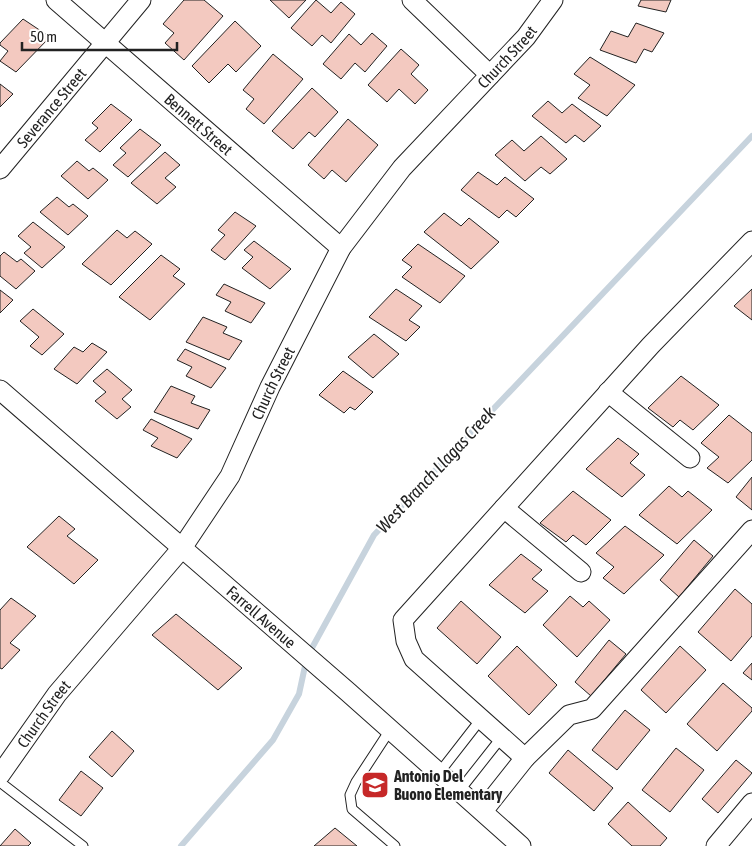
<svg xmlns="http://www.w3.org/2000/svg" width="752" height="846" viewBox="0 0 752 846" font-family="'Asap Condensed',sans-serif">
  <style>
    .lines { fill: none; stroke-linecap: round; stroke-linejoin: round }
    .stream { stroke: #c7d3dd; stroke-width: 6 }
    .building { fill: #f3c9c0; stroke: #222 }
    .service-casing { stroke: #222; stroke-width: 11 }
    .minor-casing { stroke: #222; stroke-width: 21 }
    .service { stroke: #fff; stroke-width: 9 }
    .minor { stroke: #fff; stroke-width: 19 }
    .labels { text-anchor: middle; stroke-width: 4; stroke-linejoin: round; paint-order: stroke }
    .street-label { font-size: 16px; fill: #222; stroke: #fff }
    .poi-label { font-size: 16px; font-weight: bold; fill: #222; stroke: #fff; text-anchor: start }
    .water-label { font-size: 18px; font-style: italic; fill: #222; stroke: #fff }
  </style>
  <rect width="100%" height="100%" fill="#fff"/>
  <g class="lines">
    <!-- stream -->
    <path class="stream" d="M 181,846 L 273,740 L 299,694 L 307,657 L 374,535 L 752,136"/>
  </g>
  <!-- building -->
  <path class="building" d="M 184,0 L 204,0 L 223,16 L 184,60 L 165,43 L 174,33 L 163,24 Z
    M 270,0 L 306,0 L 289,18 Z
    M 316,0 L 331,13 L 341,2 L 355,14 L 331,43 L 322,35 L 312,46 L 291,28 Z
    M 641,0 L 671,0 L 666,12 L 638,6 Z
    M 23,19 L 50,37 L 16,72 L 0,61 L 8,51 L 0,45 L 0,43 Z
    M 235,21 L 261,46 L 236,72 L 228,64 L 209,83 L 192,66 Z
    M 636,23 L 664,33 L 652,52 L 644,49 L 636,63 L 600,50 L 611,31 L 628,37 Z
    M 372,33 L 387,46 L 365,72 L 355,63 L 341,79 L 323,64 L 349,34 L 361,45 Z
    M 401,49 L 419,65 L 411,74 L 428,90 L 415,104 L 399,89 L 387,102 L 368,85 Z
    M 273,54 L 303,79 L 264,124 L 246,109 L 254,99 L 243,90 Z
    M 590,57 L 635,85 L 607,116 L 578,98 L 590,85 L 574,74 Z
    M 0,84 L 13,94 L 0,107 Z
    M 312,88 L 338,112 L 315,137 L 309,132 L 293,149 L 272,131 Z
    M 548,101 L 562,113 L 572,104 L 601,126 L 584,142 L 575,135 L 566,143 L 532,116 Z
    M 111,104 L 132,120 L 100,152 L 85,140 L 98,128 L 92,123 Z
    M 348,119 L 378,145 L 346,182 L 332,170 L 324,179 L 308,165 Z
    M 140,129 L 161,145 L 128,177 L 113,165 L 126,153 L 120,148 Z
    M 541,136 L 567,159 L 550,174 L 541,167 L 525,181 L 495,155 L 512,140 L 524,151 Z
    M 165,152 L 180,165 L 165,178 L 176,187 L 157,204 L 131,183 Z
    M 77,161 L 89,171 L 93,168 L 108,180 L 88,199 L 61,176 Z
    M 478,172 L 497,185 L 505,177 L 534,199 L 516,217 L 507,210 L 499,218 L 461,190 Z
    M 57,197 L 69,207 L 73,204 L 88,216 L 68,235 L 40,212 Z
    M 235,212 L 256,226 L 225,260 L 211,250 L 225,235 L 218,230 Z
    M 444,213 L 461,226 L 469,218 L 499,242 L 471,269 L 424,232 Z
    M 33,222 L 65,247 L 42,268 L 24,253 L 31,247 L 18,236 Z
    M 117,230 L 127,238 L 135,231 L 152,244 L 111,285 L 82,264 Z
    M 254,241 L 291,269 L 270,289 L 242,268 L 253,257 L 244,250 Z
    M 418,244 L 465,276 L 440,303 L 402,277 L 412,267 L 402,260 Z
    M 4,252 L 17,262 L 21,259 L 35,271 L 16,289 L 0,276 L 0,256 Z
    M 161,255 L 180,269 L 173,276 L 185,284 L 150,320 L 119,297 Z
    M 224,284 L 265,303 L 251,323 L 225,311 L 231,302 L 216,295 Z
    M 396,289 L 422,306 L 409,320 L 420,327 L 406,341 L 369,317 Z
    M 752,289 L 752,320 L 734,306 Z
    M 0,290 L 13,300 L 0,313 Z
    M 33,309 L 64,334 L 42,355 L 30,346 L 39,337 L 20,321 Z
    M 203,317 L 227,327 L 223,333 L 242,341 L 229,360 L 186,342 Z
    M 374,334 L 399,354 L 373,378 L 348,357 Z
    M 92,343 L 107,352 L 77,384 L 54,369 L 74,347 L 83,352 Z
    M 185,349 L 226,368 L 211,388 L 186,376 L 192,367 L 177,360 Z
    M 107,369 L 132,390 L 122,399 L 131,407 L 117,419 L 95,401 L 106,392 L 93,381 Z
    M 343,371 L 373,392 L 355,410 L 350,407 L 344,413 L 319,395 Z
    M 681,376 L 719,405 L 693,430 L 680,420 L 673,427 L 648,408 Z
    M 171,386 L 195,396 L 191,403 L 210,410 L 198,429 L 154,412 Z
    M 729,415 L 752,433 L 752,460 L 728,483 L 707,468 L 719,457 L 701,443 Z
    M 151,419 L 192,439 L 177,458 L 151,446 L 158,438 L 143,430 Z
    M 618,438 L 639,454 L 630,463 L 645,475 L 622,497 L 586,469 Z
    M 752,477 L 752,510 L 736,497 Z
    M 669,486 L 682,497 L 688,491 L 712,510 L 677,544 L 639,515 Z
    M 573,491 L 611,520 L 586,545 L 573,535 L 566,542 L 540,523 Z
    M 59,516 L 75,529 L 67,536 L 98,560 L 74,584 L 27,547 Z
    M 625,526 L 664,555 L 624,594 L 603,578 L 614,567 L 596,553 Z
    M 694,540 L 713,556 L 679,597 L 660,580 Z
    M 521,554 L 542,570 L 532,579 L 548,591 L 525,613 L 489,585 Z
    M 735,589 L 752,604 L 752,636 L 731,661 L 698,632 Z
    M 570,596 L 583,607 L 589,601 L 610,620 L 577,657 L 543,625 Z
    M 11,598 L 36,616 L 10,643 L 20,650 L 2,669 L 0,668 L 0,610 Z
    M 461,601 L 501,637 L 477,664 L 437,628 Z
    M 176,614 L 242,668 L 218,690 L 152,635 Z
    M 609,640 L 626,654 L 591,696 L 575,682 Z
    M 517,646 L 557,685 L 529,715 L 488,676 Z
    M 680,646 L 706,670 L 666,713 L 641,690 Z
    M 752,663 L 752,680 L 743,673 Z
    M 723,683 L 752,708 L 752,711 L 717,751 L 687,724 Z
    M 625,710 L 650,730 L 617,770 L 592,750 Z
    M 112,731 L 134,751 L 112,777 L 89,757 Z
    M 676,748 L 704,770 L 670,812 L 642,790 Z
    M 568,750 L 613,788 L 594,811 L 549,773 Z
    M 736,760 L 752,773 L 718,813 L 702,799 Z
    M 81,771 L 103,788 L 81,816 L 59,800 Z
    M 628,802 L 667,838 L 660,846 L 632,846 L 608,824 Z
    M 335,828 L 357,846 L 314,846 Z
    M 15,829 L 31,843 L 28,846 L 0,846 Z"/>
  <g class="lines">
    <defs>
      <path id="service" d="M 390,730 L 356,782 L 350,795 L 352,809 L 395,846
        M 439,773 L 481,719
        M 0,782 L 83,846
        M 460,790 L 501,738"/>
      <g id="minor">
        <path id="s1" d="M 56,0 L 341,248"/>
        <path d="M 412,0 L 490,75"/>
        <path id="s2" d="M 0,169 L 141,0"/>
        <path id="s3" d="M 0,390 L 348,692 L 521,846"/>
        <path d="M 608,392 L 690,458"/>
        <path d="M 504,508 L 581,572"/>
        <path d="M 525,758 L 414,659 L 406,641 L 403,620 L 651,345 L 752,241"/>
        <path id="s4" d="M 0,775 L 57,694 L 182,548 L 230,476 L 270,387 L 341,248 L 402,168 L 526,37 L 553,0"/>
        <path d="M 483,811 L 525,758 L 569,715 L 592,709 L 752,530"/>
        <path d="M 716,846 L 752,803"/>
      </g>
    </defs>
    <!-- service casing -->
    <use href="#service" class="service-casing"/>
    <!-- minor casing -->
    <use href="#minor" class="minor-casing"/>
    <!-- service -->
    <use href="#service" class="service"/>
    <!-- minor -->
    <use href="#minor" class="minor"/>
  </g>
  <!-- icons -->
  <defs>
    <symbol id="school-square" viewBox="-11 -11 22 22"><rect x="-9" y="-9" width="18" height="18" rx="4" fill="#c62828" stroke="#fff"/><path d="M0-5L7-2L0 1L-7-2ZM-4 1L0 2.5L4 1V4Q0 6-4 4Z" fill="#fff"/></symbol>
  </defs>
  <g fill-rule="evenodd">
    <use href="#school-square" x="359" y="769" width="32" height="32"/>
  </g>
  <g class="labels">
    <!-- street labels -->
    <g class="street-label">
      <text dy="6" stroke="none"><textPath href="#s4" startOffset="885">Church Street</textPath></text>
      <text dy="6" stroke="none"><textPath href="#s2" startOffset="80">Severance Street</textPath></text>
      <text dy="6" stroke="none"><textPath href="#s1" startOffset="189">Bennett Street</textPath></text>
      <text dy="6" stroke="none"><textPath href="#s4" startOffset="480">Church Street</textPath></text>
      <text dy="6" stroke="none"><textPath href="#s3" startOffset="346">Farrell Avenue</textPath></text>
      <text dy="6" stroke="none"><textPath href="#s4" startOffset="75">Church Street</textPath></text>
    </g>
    <!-- poi labels -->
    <g class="poi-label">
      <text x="394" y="782">Antonio Del<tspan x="394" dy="18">Buono Elementary</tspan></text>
    </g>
    <!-- water labels -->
    <g class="water-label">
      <text transform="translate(436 470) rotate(-47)" y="6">West Branch Llagas Creek</text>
    </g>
  </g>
  <!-- scale -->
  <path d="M22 42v8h155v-8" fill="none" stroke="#222222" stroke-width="2.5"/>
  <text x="30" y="42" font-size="15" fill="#222222" stroke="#ffffff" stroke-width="4" paint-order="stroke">50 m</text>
</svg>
